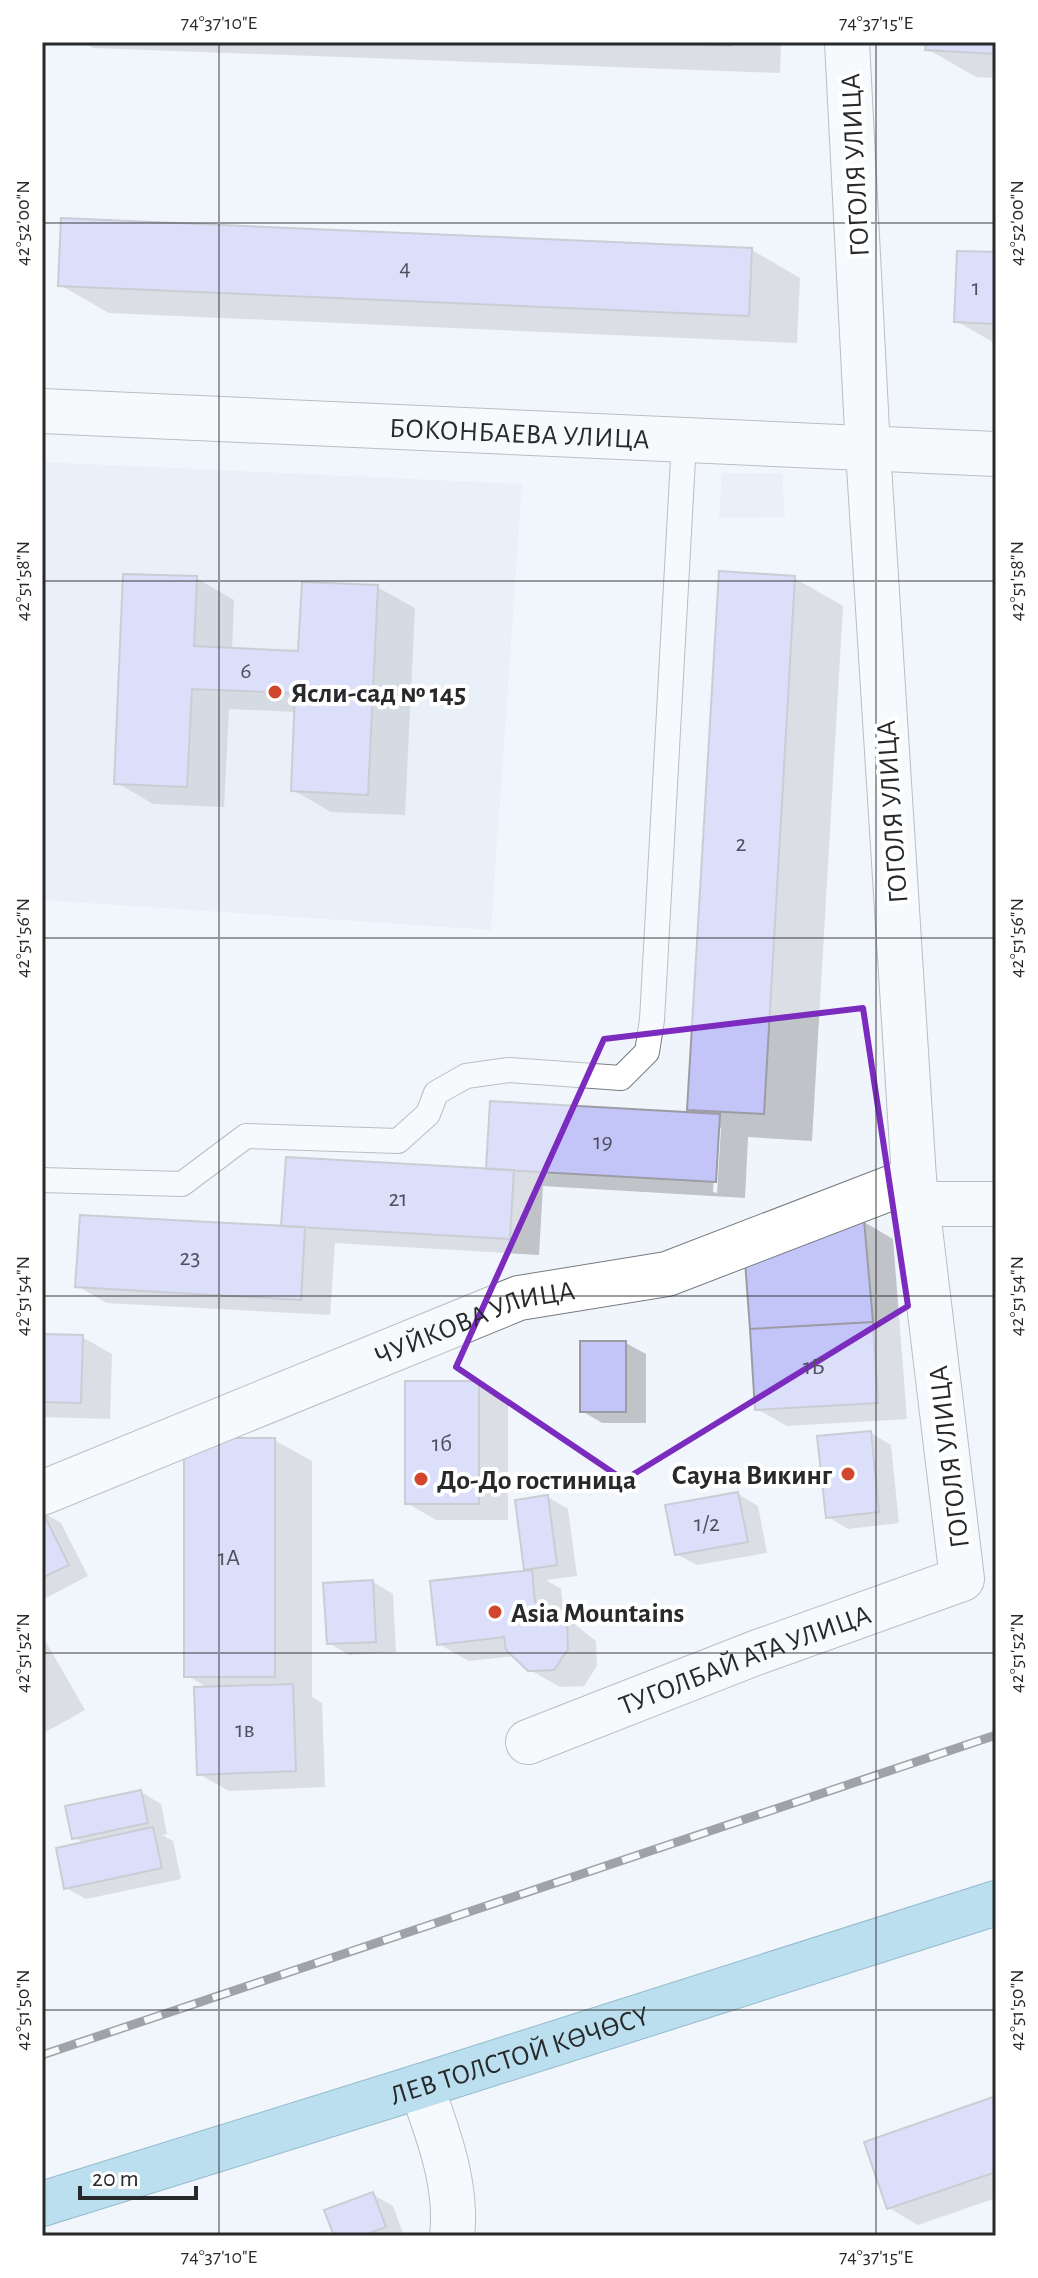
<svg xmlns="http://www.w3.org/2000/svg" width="1038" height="2278" viewBox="0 0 1038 2278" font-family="'Alegreya Sans',sans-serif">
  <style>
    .built { fill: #dfe9f6 }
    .shadow { fill: #0003; fill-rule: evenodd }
    .building { fill: #c3c4f8; stroke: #9c9ca4; stroke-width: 2 }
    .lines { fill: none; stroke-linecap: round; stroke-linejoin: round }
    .service-casing { stroke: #777b82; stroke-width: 26 }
    .minor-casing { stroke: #777b82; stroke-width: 46 }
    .primary-casing { stroke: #247391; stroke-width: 46 }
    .service { stroke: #fff; stroke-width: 24 }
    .minor { stroke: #fff; stroke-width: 44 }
    .primary { stroke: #7bc3de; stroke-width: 44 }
    .rail-casing { stroke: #3c3f41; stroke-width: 9 }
    .rail { stroke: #fff; stroke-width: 6; stroke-dasharray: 18; stroke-linecap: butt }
    .marked { fill: none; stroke: #7b2cbf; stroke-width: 6; stroke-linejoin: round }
    .ticks { fill: none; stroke: #27292b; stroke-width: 2; stroke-opacity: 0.45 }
    .poi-dot { fill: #d1462c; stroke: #fff; stroke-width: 3 }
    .labels { text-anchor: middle; stroke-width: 8; stroke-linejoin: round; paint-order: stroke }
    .number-label { font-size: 24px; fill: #4e505e }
    .street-label { font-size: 28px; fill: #27292b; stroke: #fff }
    .poi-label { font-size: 28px; font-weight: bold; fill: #27292b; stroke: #fff; text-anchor: start }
    .neatline { fill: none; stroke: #27292b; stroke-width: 3 }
    .ticks-label { font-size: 20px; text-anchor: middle; fill: #27292b }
  </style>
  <rect width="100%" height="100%" fill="#f0f5fc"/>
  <!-- built -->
  <path class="built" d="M 42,462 L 522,484 L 491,930 L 42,900 Z
    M 722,473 L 782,473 L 785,517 L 719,518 Z"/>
  <!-- shadow -->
  <path class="shadow" d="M 83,42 L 781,42 L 780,73 L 93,48 Z
    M 928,42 L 996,42 L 996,78 L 976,77 L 927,49 Z
    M 752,250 L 800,278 L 797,343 L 109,313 L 60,285 Z
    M 996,254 L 996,344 L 956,321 Z
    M 196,578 L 234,600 L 232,650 L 300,653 L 377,587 L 415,608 L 405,815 L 331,812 L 293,790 L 297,712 L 229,709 L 224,807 L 153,804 L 116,782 Z
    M 794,578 L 843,606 L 812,1141 L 748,1137 L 745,1198 L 543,1186 L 539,1255 L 335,1243 L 330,1315 L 107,1303 L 77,1286 L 700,1114 L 689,1109 ZM 717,1128 L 721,1128 L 717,1193 L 713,1192 Z
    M 864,1222 L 893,1239 L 907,1419 L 787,1426 L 757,1409 Z
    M 42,1336 L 82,1337 L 112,1354 L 110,1419 L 42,1417 Z
    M 626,1343 L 646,1354 L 646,1423 L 602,1423 L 582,1411 Z
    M 479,1383 L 508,1400 L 508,1520 L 436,1520 L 407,1503 Z
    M 871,1433 L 891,1445 L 899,1523 L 848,1529 L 828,1517 Z
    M 274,1440 L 312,1461 L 312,1697 L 322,1703 L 325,1787 L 229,1791 L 199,1774 L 208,1688 L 186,1675 Z
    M 738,1494 L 758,1506 L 767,1553 L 697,1565 L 676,1554 Z
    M 548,1497 L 568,1509 L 577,1576 L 546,1580 L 561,1589 L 564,1616 L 596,1641 L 597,1666 L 584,1686 L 560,1687 L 530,1670 L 515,1656 L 469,1661 L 439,1644 L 531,1572 L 525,1568 Z
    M 42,1512 L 61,1523 L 88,1576 L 42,1600 Z
    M 373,1582 L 393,1594 L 396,1652 L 349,1655 L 329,1643 Z
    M 42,1635 L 85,1710 L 42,1734 Z
    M 141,1792 L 161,1804 L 167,1834 L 162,1835 L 173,1841 L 181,1879 L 86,1899 L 66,1888 L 85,1844 L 74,1837 Z
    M 996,2098 L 996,2198 L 918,2225 L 889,2208 Z
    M 372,2194 L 393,2206 L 404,2236 L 336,2236 Z"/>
  <!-- building -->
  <path class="building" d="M 616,42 L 732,42 L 731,46 Z
    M 926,42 L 996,42 L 996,54 L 925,50 Z
    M 61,218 L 752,248 L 749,316 L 58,286 Z
    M 957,251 L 996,252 L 996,324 L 954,322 Z
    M 719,571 L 795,576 L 764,1114 L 687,1110 Z
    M 123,574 L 197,576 L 194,646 L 298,651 L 302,582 L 378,585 L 368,795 L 291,791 L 295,693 L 192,689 L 187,787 L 114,784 Z
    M 490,1101 L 720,1114 L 716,1182 L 486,1169 Z
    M 286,1157 L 514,1170 L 510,1239 L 281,1226 Z
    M 80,1215 L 305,1227 L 301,1300 L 75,1287 Z
    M 864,1220 L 873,1322 L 750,1329 L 745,1261 Z
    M 873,1322 L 878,1403 L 755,1410 L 750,1329 Z
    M 42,1334 L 83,1335 L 81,1403 L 42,1402 Z
    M 580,1341 L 626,1341 L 626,1412 L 580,1412 Z
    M 405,1381 L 479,1381 L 479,1504 L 405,1504 Z
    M 871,1431 L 879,1512 L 826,1518 L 817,1436 Z
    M 184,1438 L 275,1438 L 275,1677 L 184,1677 Z
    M 738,1492 L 748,1542 L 675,1555 L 665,1505 Z
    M 548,1495 L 557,1565 L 524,1570 L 515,1500 Z
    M 42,1511 L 69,1565 L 42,1578 Z
    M 532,1570 L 535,1602 L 544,1602 L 567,1622 L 568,1649 L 554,1670 L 528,1671 L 506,1650 L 504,1637 L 437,1645 L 430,1581 Z
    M 373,1580 L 376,1642 L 327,1644 L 323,1583 Z
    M 293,1684 L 296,1771 L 197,1775 L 194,1687 Z
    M 141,1790 L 148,1823 L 72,1839 L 65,1806 Z
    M 153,1827 L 162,1868 L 64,1889 L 56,1848 Z
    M 996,2096 L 996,2172 L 887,2209 L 864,2142 Z
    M 373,2192 L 386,2227 L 362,2236 L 334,2236 L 324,2210 Z"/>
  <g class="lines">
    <defs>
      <path id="service" d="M 42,1180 L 182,1184 L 246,1136 L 398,1141 L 428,1114 L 436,1093 L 466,1076 L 509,1070 L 621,1078 L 647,1052 L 652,1020 L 684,441"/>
      <g id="minor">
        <path id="s1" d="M 42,411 L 996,454"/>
        <path d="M 917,1204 L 996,1204"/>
        <path id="s2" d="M 42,1493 L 519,1298 L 667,1274 L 914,1179"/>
        <path id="s3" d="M 528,1742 L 758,1652 L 962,1579 L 914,1179 L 868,450 L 847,42"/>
        <path d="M 421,2086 C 438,2133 458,2186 452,2236"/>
      </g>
      <g id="primary">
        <path id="s4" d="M 42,2204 L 421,2086 L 996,1903"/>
      </g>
    </defs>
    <!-- service casing -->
    <use href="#service" class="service-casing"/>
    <!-- minor casing -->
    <use href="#minor" class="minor-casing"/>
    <!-- primary casing -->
    <use href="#primary" class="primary-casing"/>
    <!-- service -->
    <use href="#service" class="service"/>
    <!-- minor -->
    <use href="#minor" class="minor"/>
    <!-- primary -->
    <use href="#primary" class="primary"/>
    <defs>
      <path id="rail" d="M 42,2055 L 996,1735"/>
    </defs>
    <!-- rail casing -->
    <use href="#rail" class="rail-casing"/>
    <!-- rail -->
    <use href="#rail" class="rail"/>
  </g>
  <!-- marked area -->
  <path d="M0 0H1038V2278H0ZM 863,1008 L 908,1306 L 624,1480 L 456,1367 L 604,1039 Z" fill="#f0f5fc" fill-opacity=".55" fill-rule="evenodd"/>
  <path class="marked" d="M 863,1008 L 908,1306 L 624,1480 L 456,1367 L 604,1039 Z"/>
  <!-- ticks -->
  <path class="ticks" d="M 219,42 L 219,2236M 876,42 L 876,2236M 42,223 L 996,223M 42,581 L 996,581M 42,938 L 996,938M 42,1296 L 996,1296M 42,1653 L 996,1653M 42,2010 L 996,2010"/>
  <!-- markers -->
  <g class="poi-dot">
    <circle cx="275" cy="692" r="8"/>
    <circle cx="848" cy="1474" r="8"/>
    <circle cx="421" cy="1479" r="8"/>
    <circle cx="495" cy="1612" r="8"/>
  </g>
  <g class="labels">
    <!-- number labels -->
    <g class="number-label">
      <text x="405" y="275">4</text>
      <text x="976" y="295">1</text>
      <text x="246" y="678">6</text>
      <text x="741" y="851">2</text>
      <text x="603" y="1149">19</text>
      <text x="398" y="1206">21</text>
      <text x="190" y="1265">23</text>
      <text x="814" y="1374">1Б</text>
      <text x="442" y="1451">1б</text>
      <text x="707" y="1531">1/2</text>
      <text x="229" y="1565">1А</text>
      <text x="245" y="1737">1в</text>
    </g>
    <!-- street labels -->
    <g class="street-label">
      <text transform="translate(854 165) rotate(-93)" y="10">ГОГОЛЯ УЛИЦА</text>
      <text dy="10" stroke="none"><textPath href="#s1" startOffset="478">БОКОНБАЕВА УЛИЦА</textPath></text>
      <text transform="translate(891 812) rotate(-94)" y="10">ГОГОЛЯ УЛИЦА</text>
      <text dy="10" stroke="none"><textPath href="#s2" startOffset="466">ЧУЙКОВА УЛИЦА</textPath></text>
      <text transform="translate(948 1457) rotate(-97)" y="10">ГОГОЛЯ УЛИЦА</text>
      <text dy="10" stroke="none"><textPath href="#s3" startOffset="232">ТУГОЛБАЙ АТА УЛИЦА</textPath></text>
      <text dy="10" stroke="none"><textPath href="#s4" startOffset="500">ЛЕВ ТОЛСТОЙ КӨЧӨСҮ</textPath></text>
    </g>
    <!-- poi labels -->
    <g class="poi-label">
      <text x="291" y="702">Ясли-сад № 145</text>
      <text x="832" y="1484" text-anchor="end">Сауна Викинг</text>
      <text x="437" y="1489">До-До гостиница</text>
      <text x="511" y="1622">Asia Mountains</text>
    </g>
  </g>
  <!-- border -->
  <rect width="1038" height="2278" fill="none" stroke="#ffffff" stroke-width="88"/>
  <!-- scale -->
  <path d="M80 2186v12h116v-12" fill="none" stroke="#27292b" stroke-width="4"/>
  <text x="92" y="2186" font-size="24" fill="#27292b" stroke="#ffffff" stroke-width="6" paint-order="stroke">20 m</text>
  <rect x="44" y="44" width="950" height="2190" class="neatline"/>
  <g class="ticks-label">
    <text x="219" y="29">74°37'10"E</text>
    <text x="876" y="29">74°37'15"E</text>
    <text transform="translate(22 223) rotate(-90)" y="7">42°52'00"N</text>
    <text transform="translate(1016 223) rotate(-90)" y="7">42°52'00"N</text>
    <text transform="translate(22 581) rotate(-90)" y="7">42°51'58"N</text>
    <text transform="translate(1016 581) rotate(-90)" y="7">42°51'58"N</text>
    <text transform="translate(22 938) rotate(-90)" y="7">42°51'56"N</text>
    <text transform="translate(1016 938) rotate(-90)" y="7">42°51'56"N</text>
    <text transform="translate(22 1296) rotate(-90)" y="7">42°51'54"N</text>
    <text transform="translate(1016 1296) rotate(-90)" y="7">42°51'54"N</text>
    <text transform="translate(22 1653) rotate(-90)" y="7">42°51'52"N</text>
    <text transform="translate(1016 1653) rotate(-90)" y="7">42°51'52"N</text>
    <text transform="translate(22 2010) rotate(-90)" y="7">42°51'50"N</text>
    <text transform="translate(1016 2010) rotate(-90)" y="7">42°51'50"N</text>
    <text x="219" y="2263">74°37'10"E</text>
    <text x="876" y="2263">74°37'15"E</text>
  </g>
</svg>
